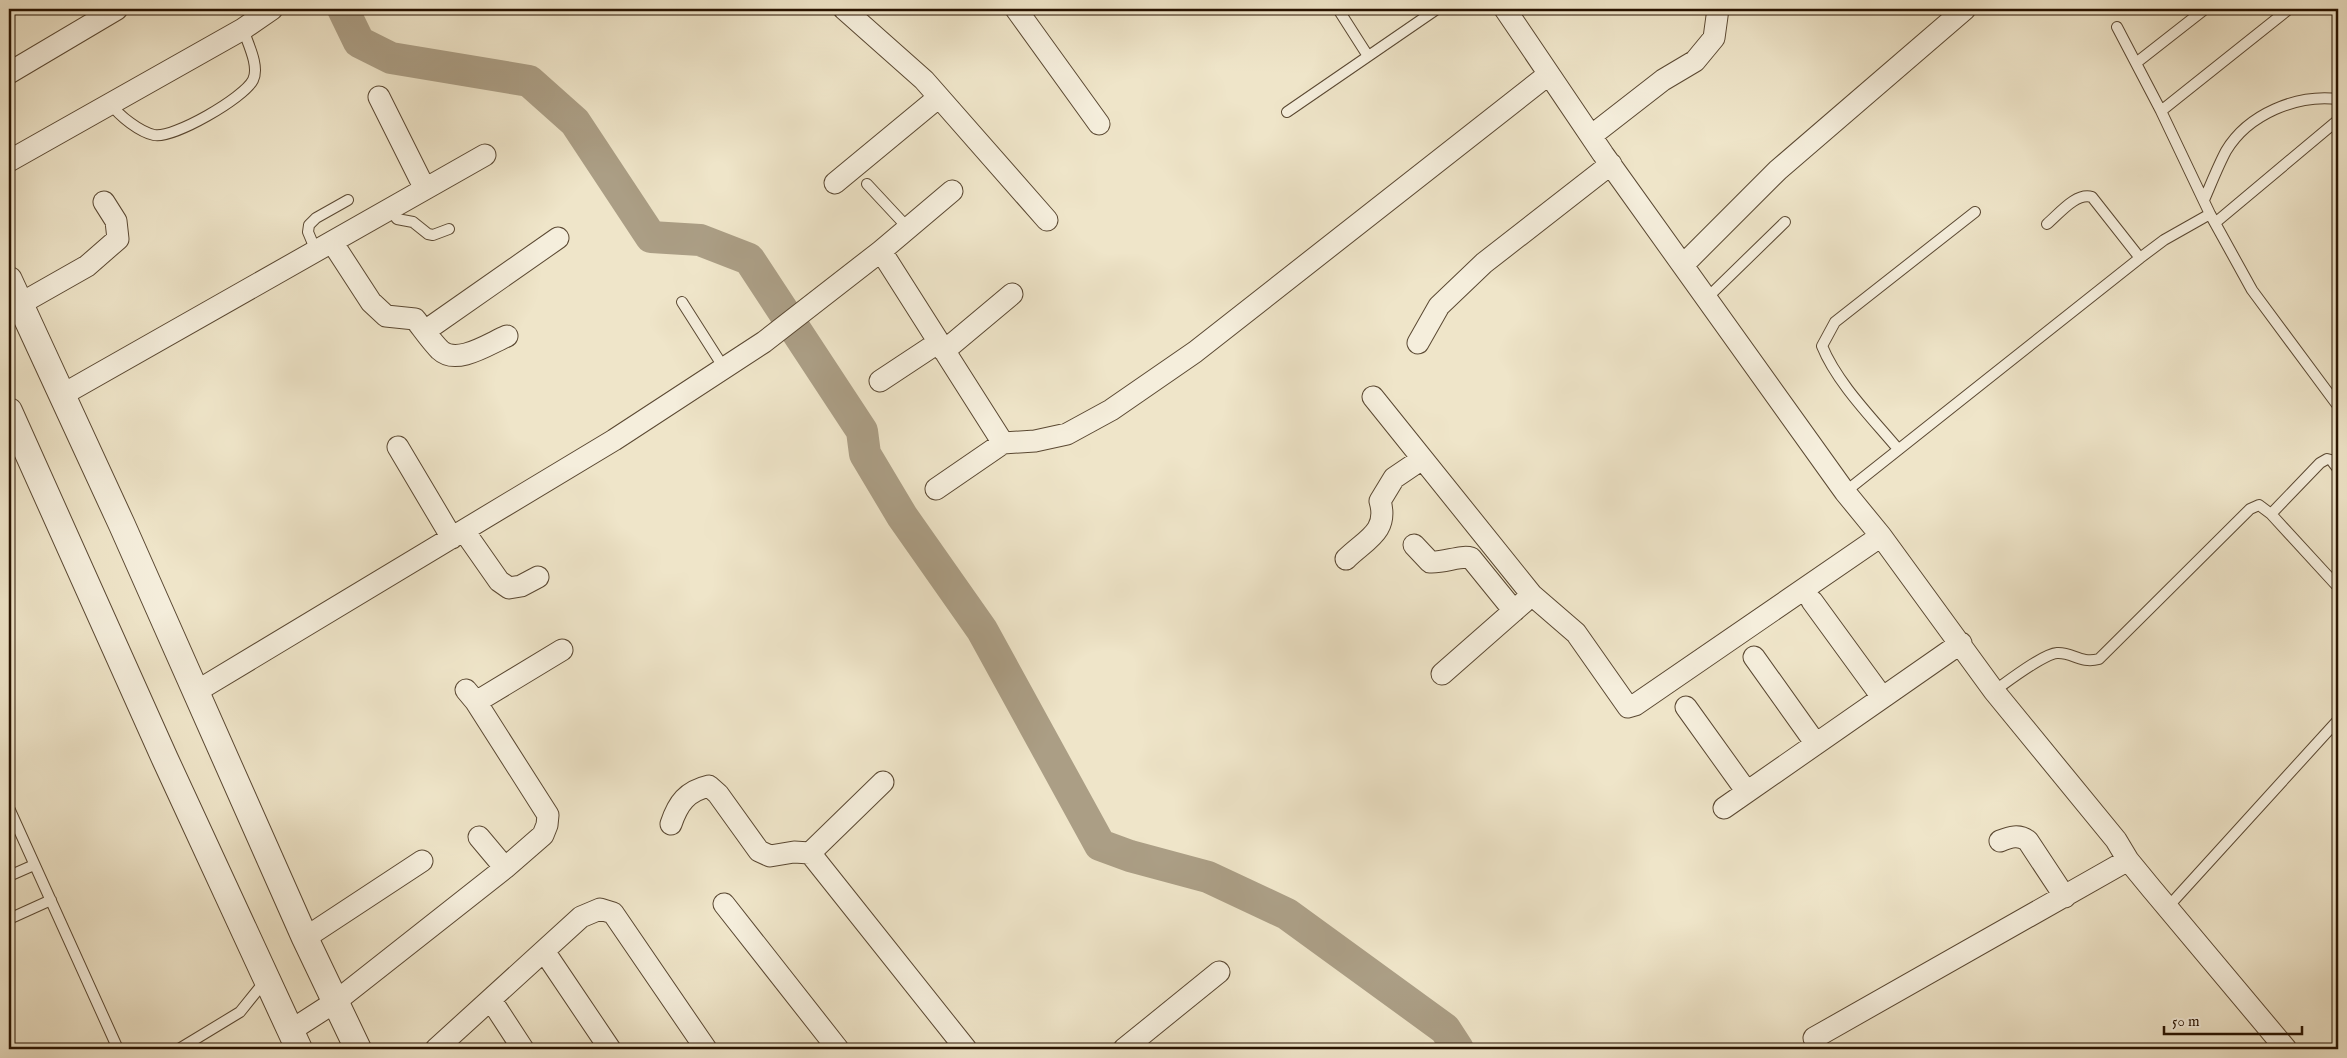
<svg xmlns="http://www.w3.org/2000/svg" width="2347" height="1058" viewBox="0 0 2347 1058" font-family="'IM FELL English',serif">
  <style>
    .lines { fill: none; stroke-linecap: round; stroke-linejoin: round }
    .river { stroke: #ab9e85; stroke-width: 32 }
    .service-casing { stroke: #5a4832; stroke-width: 12 }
    .minor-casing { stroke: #5a4832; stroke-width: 23 }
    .tertiary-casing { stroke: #5a4832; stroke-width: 28 }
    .service { stroke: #f5eedc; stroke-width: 10 }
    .minor { stroke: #f5eedc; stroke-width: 21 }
    .tertiary { stroke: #f5eedc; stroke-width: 26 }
  </style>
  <rect width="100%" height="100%" fill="#efe5c9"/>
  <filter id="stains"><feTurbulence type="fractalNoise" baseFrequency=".004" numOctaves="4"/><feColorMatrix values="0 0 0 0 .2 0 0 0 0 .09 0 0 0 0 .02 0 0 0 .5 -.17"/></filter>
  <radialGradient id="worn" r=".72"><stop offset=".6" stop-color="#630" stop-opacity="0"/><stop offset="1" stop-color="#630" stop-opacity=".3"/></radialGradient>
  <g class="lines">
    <!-- river -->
    <path class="river" d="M 343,9 L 359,42 L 391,58 L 529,81 L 575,122 L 651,237 L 700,240 L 749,259 L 862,431 L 865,454 L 902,516 L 982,630 L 1100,845 L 1130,856 L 1208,877 L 1287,914 L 1445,1029 L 1458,1049"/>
    <defs>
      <path id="service" d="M 1338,9 L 1368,56
        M 2117,27 L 2161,111 L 2210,214 L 2252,290 L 2338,406
        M 2136,63 L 2205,9
        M 111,104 C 119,116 140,132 154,135 C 173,139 244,98 253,80 C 260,66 247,42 243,29
        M 2161,111 L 2289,9
        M 1287,112 L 1437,9
        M 867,184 L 908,228
        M 2204,200 C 2211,184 2218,166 2226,151 C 2248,114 2297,94 2338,99
        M 390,209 L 397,219 L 413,222 L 428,234 L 433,235 L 449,229
        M 2215,223 L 2338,120
        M 2047,224 C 2059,214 2076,192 2092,197 L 2140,258
        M 316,251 L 308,232 L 309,225 L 316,218 L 348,200
        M 1707,298 L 1785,222
        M 682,302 L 724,368
        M 1898,449 C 1873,419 1837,383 1822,346 L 1835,322 L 1975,212
        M 1845,492 L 2140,258 L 2164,240 L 2210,214
        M 2271,514 L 2320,463 L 2327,459 L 2331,460 L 2338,469
        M 1994,691 C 2007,682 2043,654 2057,653 C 2073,652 2080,664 2099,659 L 2250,509 L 2259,505 L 2271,514 L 2338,587
        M 9,808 L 118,1049
        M 9,876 L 34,865
        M 2167,908 L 2338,720
        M 9,919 L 51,900
        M 179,1049 L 240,1012 L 265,981"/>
      <path id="minor" d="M 844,9 L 924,80 L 1047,220
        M 1016,9 L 1099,124
        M 1505,9 L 1603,154 L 1845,492 L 1881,536 L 1994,691 L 2116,840 L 2128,860 L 2151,888 L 2286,1049
        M 9,73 L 117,9
        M 379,97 L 425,189
        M 1591,136 L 1663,80 L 1695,61 L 1714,38 L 1718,9
        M 9,161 L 243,29 L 272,9
        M 835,183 L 939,97
        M 332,242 L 371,302 L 386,316 L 415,319 C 423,329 431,341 440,350 C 457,366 490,343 507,336
        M 881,251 L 952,191
        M 1683,265 L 1778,170 L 1965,9
        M 20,304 L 87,266 L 118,239 L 116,221 L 104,202
        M 425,331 L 558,238
        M 1418,343 L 1439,306 L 1484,263 L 1611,164
        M 944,351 L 1012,294
        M 880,381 L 939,342
        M 62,395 L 485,155
        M 1373,397 L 1532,595 L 1576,633 L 1628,707 L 1635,705 L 1881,536
        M 398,447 L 452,538
        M 936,489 L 1003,443 L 1035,441 L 1067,434 L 1111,410 L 1195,352 L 1549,74
        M 464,531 L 499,581 L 509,588 L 521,586 L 538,577
        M 1414,545 L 1430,562 C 1444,563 1461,555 1471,558 L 1514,611
        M 1346,559 C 1365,540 1389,532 1380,501 L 1394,478 L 1422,459
        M 1812,601 L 1882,697
        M 1754,657 L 1816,744
        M 1442,674 L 1524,602
        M 197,691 L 614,440 L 764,342 L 881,251 L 1003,443
        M 476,702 L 562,650
        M 1686,707 L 1747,792
        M 1724,808 L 1961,643
        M 671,824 C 678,803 687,791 709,786 L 718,794 L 759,851 L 770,856 L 794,852 L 810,853 L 966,1049
        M 479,837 L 505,868
        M 2000,841 C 2010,837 2019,834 2028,841 L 2065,897
        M 810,853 L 883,782
        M 724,904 L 838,1049
        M 305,938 L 422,861
        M 544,951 L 610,1049
        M 491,1000 L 523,1049
        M 290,1031 L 335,1002 L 505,868 L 543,835 L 547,825 L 548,815 L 476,702 L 466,690
        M 1814,1038 L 2128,860
        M 436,1049 L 581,917 L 600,909 L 613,913 L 706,1049
        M 1124,1049 L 1219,972"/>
      <path id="tertiary" d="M 9,280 L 122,525 L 305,938 L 358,1049
        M 9,411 L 165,759 L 299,1049"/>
    </defs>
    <!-- service casing -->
    <use href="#service" class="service-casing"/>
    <!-- minor casing -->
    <use href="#minor" class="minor-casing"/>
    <!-- tertiary casing -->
    <use href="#tertiary" class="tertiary-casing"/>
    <!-- service -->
    <use href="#service" class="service"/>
    <!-- minor -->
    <use href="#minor" class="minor"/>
    <!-- tertiary -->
    <use href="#tertiary" class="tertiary"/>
  </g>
  <!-- margin -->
  <rect width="2347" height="1058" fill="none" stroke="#efe5c9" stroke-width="30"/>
  <rect x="10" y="10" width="2327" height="1038" fill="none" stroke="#281300" stroke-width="2.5"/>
  <rect x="15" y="15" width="2317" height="1028" fill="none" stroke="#281300"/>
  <!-- scale -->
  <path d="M2164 1026v8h138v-8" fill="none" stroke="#281300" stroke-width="2.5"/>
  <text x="2172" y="1026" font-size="15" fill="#281300" stroke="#f5eedc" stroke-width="4" paint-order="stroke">50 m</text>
  <rect width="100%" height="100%" filter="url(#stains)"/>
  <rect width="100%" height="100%" fill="url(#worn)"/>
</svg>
